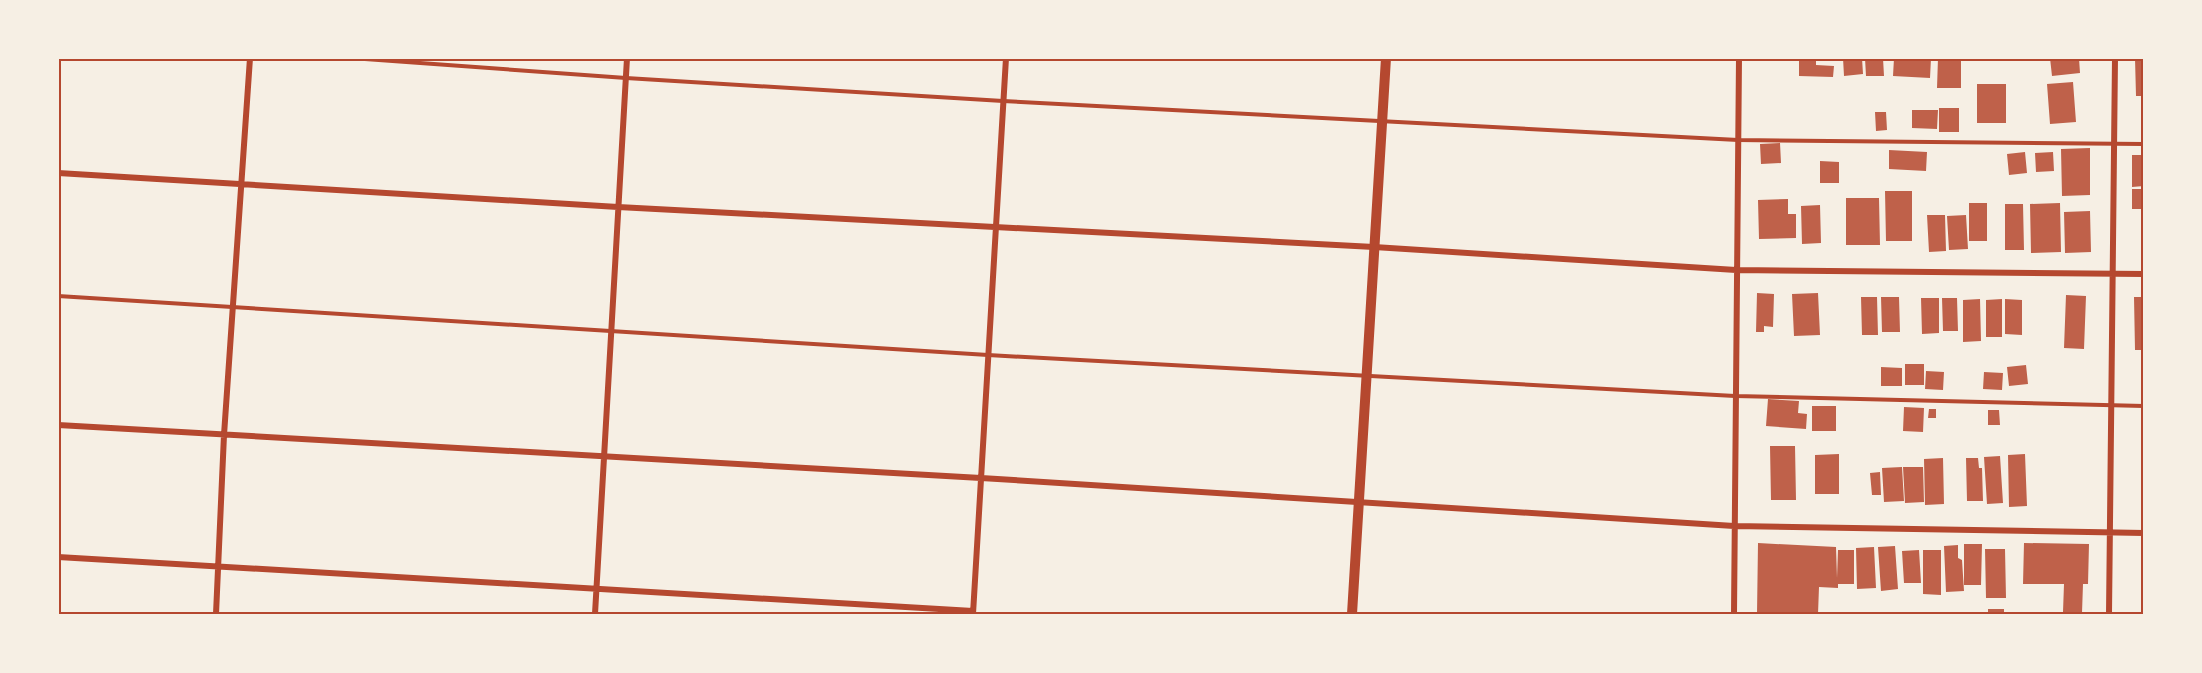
<svg xmlns="http://www.w3.org/2000/svg" width="2202" height="673" viewBox="0 0 2202 673" font-family="'Nunito Sans',sans-serif">
  <style>
    .building { fill: #bf614a }
    .lines { fill: none; stroke-linecap: round; stroke-linejoin: round }
    .service { stroke: #b5482f; stroke-width: 4 }
    .minor { stroke: #b5482f; stroke-width: 6 }
    .tertiary { stroke: #b5482f; stroke-width: 10 }
    .neatline { fill: none; stroke: #b5482f; stroke-width: 2 }
  </style>
  <rect width="100%" height="100%" fill="#f6efe4"/>
  <!-- building -->
  <path class="building" d="M 1799,58 L 1816,58 L 1816,65 L 1834,66 L 1833,77 L 1799,76 Z
    M 1843,58 L 1862,58 L 1863,74 L 1844,76 Z
    M 1865,58 L 1883,58 L 1884,76 L 1866,76 Z
    M 1894,58 L 1931,58 L 1930,78 L 1893,76 Z
    M 1938,58 L 1961,58 L 1961,88 L 1937,88 Z
    M 2050,58 L 2079,58 L 2080,73 L 2052,76 Z
    M 2135,58 L 2144,58 L 2144,96 L 2136,96 Z
    M 2073,82 L 2076,122 L 2050,124 L 2047,84 Z
    M 1977,84 L 2006,84 L 2006,123 L 1977,123 Z
    M 1939,108 L 1959,108 L 1959,132 L 1939,132 Z
    M 1912,110 L 1938,110 L 1937,129 L 1912,128 Z
    M 1875,112 L 1886,112 L 1887,130 L 1876,131 Z
    M 1780,143 L 1781,163 L 1761,164 L 1760,144 Z
    M 2090,148 L 2090,195 L 2062,196 L 2061,149 Z
    M 1889,150 L 1927,152 L 1926,171 L 1889,169 Z
    M 2025,152 L 2027,173 L 2009,175 L 2007,154 Z
    M 2053,152 L 2054,171 L 2036,172 L 2035,153 Z
    M 2132,155 L 2144,155 L 2144,186 L 2132,187 Z
    M 1820,161 L 1839,162 L 1839,183 L 1820,183 Z
    M 2132,189 L 2144,189 L 2144,209 L 2132,209 Z
    M 1885,191 L 1912,191 L 1912,241 L 1886,241 Z
    M 1846,198 L 1879,198 L 1880,245 L 1846,245 Z
    M 1788,199 L 1788,214 L 1796,214 L 1796,238 L 1759,239 L 1758,200 Z
    M 1969,203 L 1987,203 L 1987,241 L 1969,241 Z
    M 2060,203 L 2061,252 L 2031,253 L 2030,204 Z
    M 2005,204 L 2023,204 L 2024,250 L 2005,250 Z
    M 1820,205 L 1821,243 L 1802,244 L 1801,206 Z
    M 2090,211 L 2091,252 L 2065,253 L 2064,212 Z
    M 1927,215 L 1945,215 L 1946,251 L 1929,252 Z
    M 1966,215 L 1968,249 L 1949,250 L 1947,216 Z
    M 1757,293 L 1774,294 L 1773,327 L 1764,326 L 1764,332 L 1756,332 Z
    M 1818,293 L 1820,335 L 1794,336 L 1792,294 Z
    M 2066,295 L 2086,296 L 2084,349 L 2064,348 Z
    M 1861,297 L 1877,297 L 1878,335 L 1862,335 Z
    M 1881,297 L 1899,297 L 1900,332 L 1882,332 Z
    M 2134,297 L 2144,297 L 2144,350 L 2135,350 Z
    M 1921,298 L 1939,298 L 1939,333 L 1922,334 Z
    M 1942,298 L 1957,298 L 1958,331 L 1943,331 Z
    M 1980,299 L 1981,341 L 1963,342 L 1963,300 Z
    M 2002,299 L 2002,337 L 1986,337 L 1986,300 Z
    M 2005,299 L 2022,300 L 2022,335 L 2005,334 Z
    M 1905,364 L 1924,364 L 1924,385 L 1905,385 Z
    M 2026,365 L 2028,384 L 2009,386 L 2007,367 Z
    M 1881,367 L 1902,368 L 1902,386 L 1881,386 Z
    M 1926,371 L 1944,372 L 1943,390 L 1925,389 Z
    M 1984,372 L 2003,373 L 2002,390 L 1983,389 Z
    M 1768,399 L 1799,401 L 1798,413 L 1807,414 L 1806,429 L 1766,426 Z
    M 1812,406 L 1836,406 L 1836,431 L 1812,431 Z
    M 1904,407 L 1924,408 L 1923,432 L 1903,431 Z
    M 1929,409 L 1936,409 L 1936,418 L 1928,418 Z
    M 1988,410 L 1999,410 L 2000,425 L 1988,425 Z
    M 1770,446 L 1795,446 L 1796,500 L 1771,500 Z
    M 1839,454 L 1839,494 L 1815,494 L 1815,455 Z
    M 2025,454 L 2027,506 L 2009,507 L 2008,455 Z
    M 2000,456 L 2003,503 L 1987,504 L 1984,457 Z
    M 1943,458 L 1944,504 L 1925,505 L 1924,459 Z
    M 1966,458 L 1978,458 L 1979,468 L 1982,468 L 1983,501 L 1967,501 Z
    M 1902,467 L 1904,501 L 1884,502 L 1882,468 Z
    M 1903,467 L 1923,467 L 1924,502 L 1905,503 Z
    M 1880,472 L 1881,495 L 1872,495 L 1870,473 Z
    M 1758,543 L 1836,547 L 1837,578 L 1838,550 L 1854,550 L 1854,584 L 1838,584 L 1838,588 L 1819,587 L 1818,614 L 1757,614 Z
    M 2024,543 L 2089,544 L 2088,584 L 2083,584 L 2082,613 L 2063,612 L 2064,584 L 2023,584 Z
    M 1964,544 L 1982,544 L 1981,585 L 1964,585 Z
    M 1958,545 L 1958,558 L 1962,560 L 1964,591 L 1946,592 L 1944,546 Z
    M 1895,546 L 1898,589 L 1881,591 L 1878,547 Z
    M 1874,547 L 1876,588 L 1857,589 L 1856,548 Z
    M 1985,549 L 2005,549 L 2006,598 L 1986,598 Z
    M 1919,550 L 1921,583 L 1904,583 L 1902,551 Z
    M 1923,550 L 1941,550 L 1941,595 L 1923,594 Z
    M 1988,609 L 2004,609 L 2004,614 L 1988,614 Z"/>
  <g class="lines">
    <!-- service -->
    <path class="service" d="M 351,58 L 626,78 L 1003,101 L 1738,140 L 2144,144
      M 58,296 L 988,355 L 1735,396 L 2144,406"/>
    <!-- minor -->
    <path class="minor" d="M 58,173 L 618,207 L 1374,247 L 1736,270 L 2144,274
      M 58,425 L 981,478 L 1734,526 L 2144,533
      M 58,557 L 973,611
      M 216,614 L 224,435 L 250,58
      M 595,614 L 627,58
      M 973,614 L 1006,58
      M 1734,614 L 1739,58
      M 2109,614 L 2115,58"/>
    <!-- tertiary -->
    <path class="tertiary" d="M 1352,614 L 1386,58"/>
  </g>
  <!-- border -->
  <rect width="2202" height="673" fill="none" stroke="#f6efe4" stroke-width="120"/>
  <rect x="60" y="60" width="2082" height="553" class="neatline"/>
</svg>
